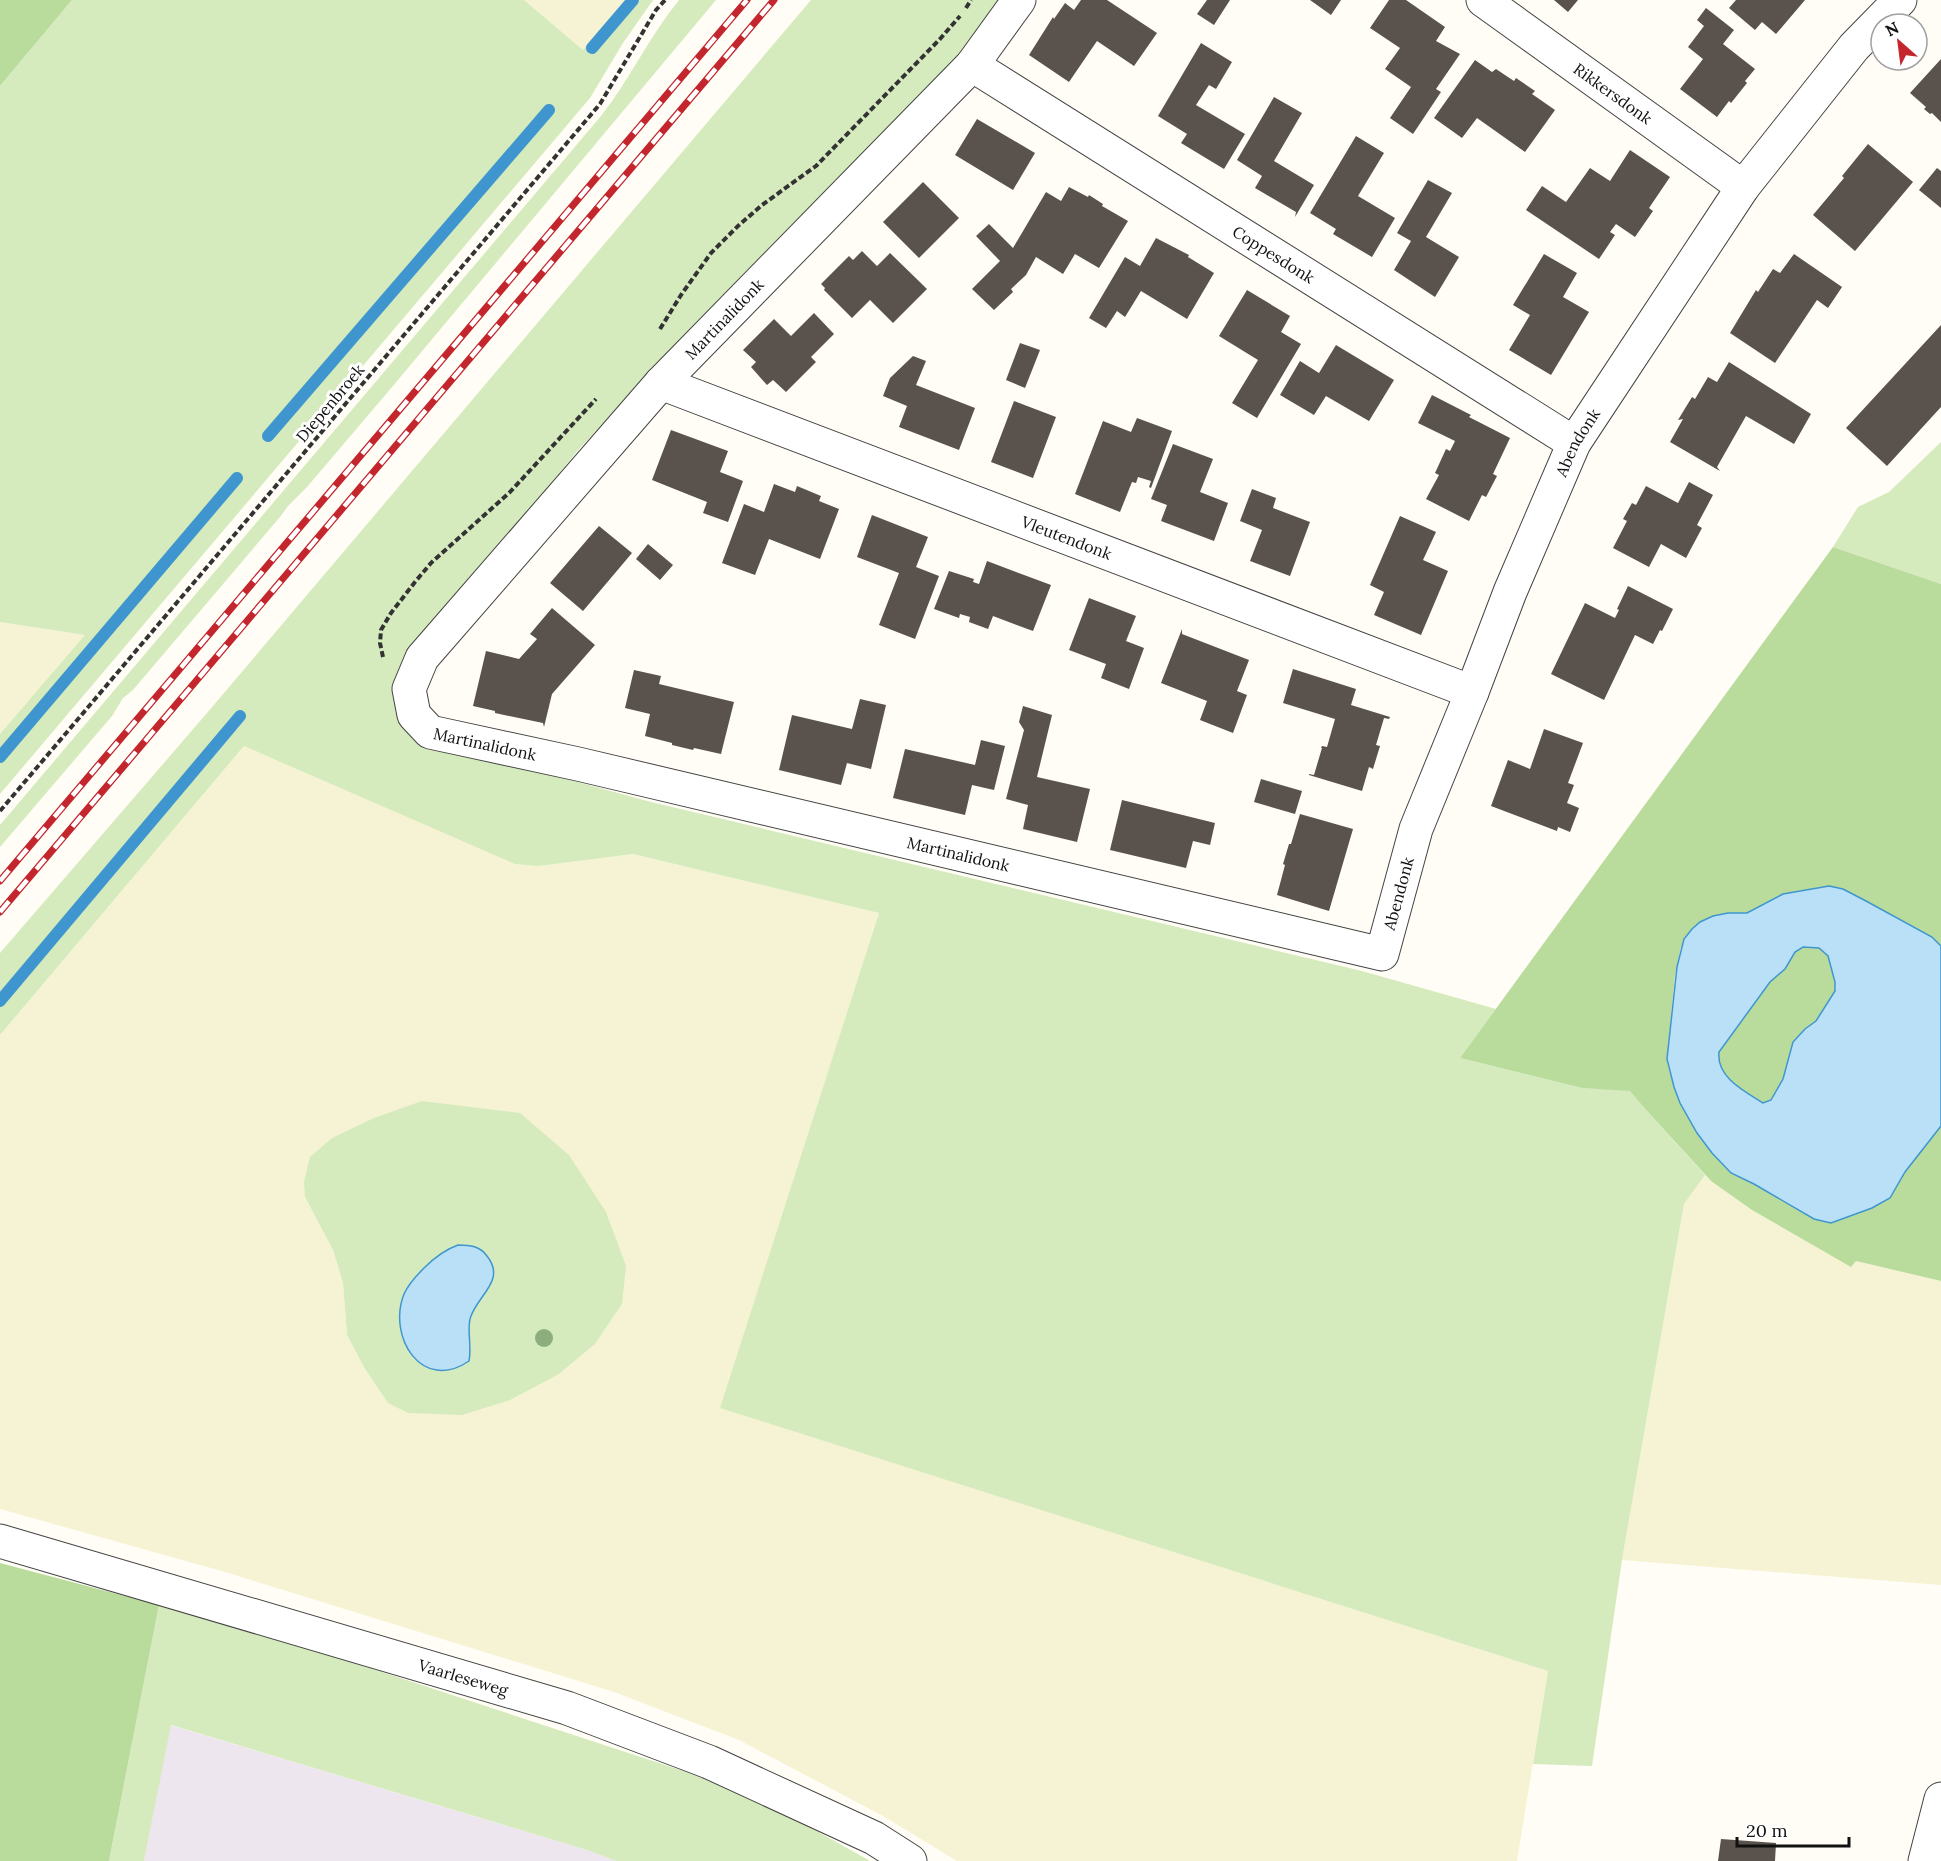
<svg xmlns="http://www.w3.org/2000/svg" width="1941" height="1861" viewBox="0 0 1941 1861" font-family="Lora,serif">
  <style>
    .industrial { fill: #eee6ef }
    .farmland { fill: #f6f3d4; fill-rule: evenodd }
    .green { fill: #d5ebbd; fill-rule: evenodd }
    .forest { fill: #b9dc9c }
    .water { fill: #b9e0f7; stroke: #3f96cf; stroke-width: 1.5; fill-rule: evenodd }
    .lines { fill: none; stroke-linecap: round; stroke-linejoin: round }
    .stream { stroke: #3f96cf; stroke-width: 12 }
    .building { fill: #5a524d }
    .minor-casing { stroke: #444; stroke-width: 35 }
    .path { stroke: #333; stroke-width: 4; stroke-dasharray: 6 3; stroke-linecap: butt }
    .minor { stroke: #fff; stroke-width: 33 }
    .rail-casing { stroke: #c4262e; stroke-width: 7 }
    .rail { stroke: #fff; stroke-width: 4.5; stroke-dasharray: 14; stroke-linecap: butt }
    .tree { fill: #8dad7f }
    .labels { text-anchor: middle; stroke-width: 6; stroke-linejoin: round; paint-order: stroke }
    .street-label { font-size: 16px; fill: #111; stroke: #fff }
  </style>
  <rect width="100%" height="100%" fill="#fffdf5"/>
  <!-- industrial -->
  <path class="industrial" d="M 170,1725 L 587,1850 L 616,1861 L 144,1861 Z"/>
  <!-- farmland -->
  <path class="farmland" d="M 524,0 L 626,0 L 583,50 Z
    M 0,622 L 86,635 L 0,734 Z
    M 244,746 L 539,866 L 633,854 L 879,913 L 721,1408 L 1548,1671 L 1517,1861 L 957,1861 L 883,1816 L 739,1740 L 614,1692 L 225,1572 L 0,1509 L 0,1035 ZM 422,1101 L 455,1106 L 622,1304 L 595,1344 L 559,1374 L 388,1403 L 365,1369 L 347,1335 L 343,1283 L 333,1250 L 305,1197 Z
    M 1705,1175 L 1711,1181 L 1752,1210 L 1791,1232 L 1856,1261 L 1941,1281 L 1941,1585 L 1622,1560 L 1684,1204 Z"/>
  <!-- green -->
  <path class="green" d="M 72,0 L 524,0 L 583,50 L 626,0 L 653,0 L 623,43 L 590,98 L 0,794 L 0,734 L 85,635 L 0,622 L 0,86 Z
    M 679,0 L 716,0 L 387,393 L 307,487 L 288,506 L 280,517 L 133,690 L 123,698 L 112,716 L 0,847 L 0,825 L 601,116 C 630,79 649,37 679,0 Z
    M 811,0 L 999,0 L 977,35 L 928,90 L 797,220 L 579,449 L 414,651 L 417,738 L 651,802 L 1362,971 L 1496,1009 L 1460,1058 L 1582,1088 L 1630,1090 L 1647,1111 L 1705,1175 L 1684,1204 L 1622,1560 L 1592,1766 L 1533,1764 L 1548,1671 L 720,1408 L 879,913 L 633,854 L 539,866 L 515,864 L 244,746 L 0,1035 L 0,953 L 207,713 Z
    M 1941,442 L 1941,584 L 1833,547 L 1858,507 L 1889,492 Z
    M 422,1101 L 520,1113 L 569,1155 L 606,1212 L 626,1266 L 622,1304 L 595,1344 L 559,1374 L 510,1400 L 462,1415 L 408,1413 L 388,1403 L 365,1369 L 347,1335 L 343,1283 L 333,1250 L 305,1197 L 304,1182 L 310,1157 L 332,1138 L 374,1118 ZM 436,1257 L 489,1288 C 471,1312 467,1318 471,1348 L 405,1291 Z
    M 159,1605 L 260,1632 L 720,1783 L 806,1825 L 870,1861 L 616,1861 L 587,1850 L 171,1725 L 144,1861 L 109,1861 Z"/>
  <!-- forest -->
  <path class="forest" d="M 0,0 L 72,0 L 0,86 Z
    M 1833,547 L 1941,584 L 1941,946 L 1931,937 L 1866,901 L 1843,889 L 1829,886 L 1783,894 L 1747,913 L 1728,913 L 1681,947 L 1675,975 L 1667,1059 L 1669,1070 L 1680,1103 L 1697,1133 L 1712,1153 L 1731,1173 L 1754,1184 L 1814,1219 L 1831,1223 L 1872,1208 L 1890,1198 L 1905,1172 L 1941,1126 L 1941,1281 L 1856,1261 L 1851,1267 L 1752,1210 L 1711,1181 L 1647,1111 L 1630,1091 L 1582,1088 L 1460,1058 Z
    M 1803,947 L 1819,948 L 1828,956 L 1835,982 L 1835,991 L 1816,1021 L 1805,1029 L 1793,1042 L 1783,1079 L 1771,1100 L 1763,1103 C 1744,1091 1716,1077 1719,1052 L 1770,982 L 1782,972 L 1795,952 Z
    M 0,1563 L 159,1605 L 109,1861 L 0,1861 Z"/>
  <!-- water -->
  <path class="water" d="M 1829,886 L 1843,889 L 1866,901 L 1932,937 L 1941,946 L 1941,1126 L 1905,1172 L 1890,1198 L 1872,1208 L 1831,1223 L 1814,1219 L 1754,1184 L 1731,1173 L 1712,1153 L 1697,1133 L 1680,1103 L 1674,1087 L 1667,1059 L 1677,967 L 1684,939 L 1692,929 L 1700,922 L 1713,916 L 1728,913 L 1747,913 L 1783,894 ZM 1803,947 L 1819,948 L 1828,956 L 1835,982 L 1835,991 L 1816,1021 L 1805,1029 L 1793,1042 L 1783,1079 L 1771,1100 L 1763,1103 C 1744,1091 1716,1077 1719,1052 L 1770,982 L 1785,969 L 1795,952 Z
    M 458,1245 C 470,1245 480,1246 487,1256 C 507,1281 476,1296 470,1319 C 467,1332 472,1346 469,1361 C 422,1393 387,1337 404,1294 C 408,1285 417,1275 424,1268 C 434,1258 444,1250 458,1245 Z"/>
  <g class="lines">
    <!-- stream -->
    <path class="stream" d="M 592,48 L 633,0
      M 268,436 L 549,110
      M 0,757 L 237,478
      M 0,1001 L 240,716"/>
  </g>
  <!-- building -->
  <path class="building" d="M 1081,0 L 1107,0 L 1157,33 L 1134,66 L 1097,41 L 1069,82 L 1029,55 L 1053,17 L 1054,19 L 1065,3 L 1074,10 Z
    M 1207,0 L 1230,0 L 1214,25 L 1197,14 Z
    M 1310,0 L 1341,0 L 1331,15 Z
    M 1389,0 L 1406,0 L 1445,27 L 1436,41 L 1460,54 L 1436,89 L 1441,92 L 1413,134 L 1390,118 L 1411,87 L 1385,69 L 1400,48 L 1370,28 Z
    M 1554,0 L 1578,0 L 1568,12 Z
    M 1736,0 L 1805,0 L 1776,34 L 1762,22 L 1755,30 L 1729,8 Z
    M 1706,8 L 1734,30 L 1723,44 L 1755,69 L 1745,81 L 1747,83 L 1731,103 L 1729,101 L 1717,117 L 1680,89 L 1703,59 L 1688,47 L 1704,26 L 1697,20 Z
    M 1201,43 L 1232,62 L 1216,89 L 1209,85 L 1196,105 L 1245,134 L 1224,169 L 1181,143 L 1187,134 L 1158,116 Z
    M 1941,59 L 1941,122 L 1932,113 L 1930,114 L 1924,109 L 1926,107 L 1910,93 Z
    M 1475,60 L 1492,72 L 1496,69 L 1514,81 L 1516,78 L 1535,91 L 1532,94 L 1555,110 L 1525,152 L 1477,118 L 1462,138 L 1434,118 Z
    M 1274,97 L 1302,113 L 1274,161 L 1314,185 L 1295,217 L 1296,212 L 1255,188 L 1262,176 L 1237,160 Z
    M 977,119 L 1035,153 L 1013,190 L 955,155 Z
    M 1356,136 L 1384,153 L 1358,196 L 1395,218 L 1372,257 L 1333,234 L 1336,229 L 1310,213 Z
    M 1868,144 L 1913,182 L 1855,251 L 1813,215 L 1844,178 L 1842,176 Z
    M 1630,150 L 1670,177 L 1649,208 L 1653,211 L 1635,237 L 1616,224 L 1610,232 L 1615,235 L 1599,259 L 1526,210 L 1542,186 L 1566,202 L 1590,168 L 1610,181 Z
    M 1937,168 L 1941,171 L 1941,208 L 1919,190 Z
    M 1428,180 L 1452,193 L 1426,237 L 1459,257 L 1435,297 L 1394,270 L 1411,241 L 1397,233 Z
    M 923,182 L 959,218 L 919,258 L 883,222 Z
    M 1069,187 L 1088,197 L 1089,195 L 1103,204 L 1102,206 L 1128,221 L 1099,268 L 1075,254 L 1063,274 L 1036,257 L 1026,275 L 1011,289 L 1013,292 L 994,310 L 972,289 L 1000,261 L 976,236 L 989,224 L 1013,248 L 1046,192 L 1061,201 Z
    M 1156,238 L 1189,255 L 1188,257 L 1214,273 L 1187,319 L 1141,291 L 1125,317 L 1117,311 L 1106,328 L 1089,318 L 1125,257 L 1140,266 Z
    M 862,251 L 877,266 L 890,253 L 927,289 L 893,323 L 870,300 L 852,318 L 824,290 L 825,288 L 821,284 L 849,256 L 853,260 Z
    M 1544,254 L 1577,273 L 1563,297 L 1589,312 L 1551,375 L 1509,350 L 1530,315 L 1513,305 Z
    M 1794,254 L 1842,287 L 1828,308 L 1817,300 L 1775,363 L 1730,333 L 1756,290 L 1758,292 L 1773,269 L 1780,273 Z
    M 1247,290 L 1290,316 L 1281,332 L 1301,344 L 1257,418 L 1232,403 L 1258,360 L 1219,336 Z
    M 814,313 L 834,334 L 811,357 L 816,362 L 786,392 L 773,380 L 767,385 L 751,367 L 756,362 L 743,350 L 774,319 L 791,336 Z
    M 1941,325 L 1941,407 L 1887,466 L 1846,428 Z
    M 1020,343 L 1040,350 L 1025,388 L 1006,380 Z
    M 1336,345 L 1394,380 L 1369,421 L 1326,396 L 1314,415 L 1280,395 L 1300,361 L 1319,373 Z
    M 913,356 L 926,361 L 916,385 L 975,408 L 959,450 L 899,427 L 907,406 L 883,396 L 890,378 Z
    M 1729,362 L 1811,414 L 1794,444 L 1746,416 L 1717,467 L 1720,471 L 1670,442 L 1683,419 L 1678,420 L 1692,397 L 1695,399 L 1708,377 L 1717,382 Z
    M 1432,395 L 1471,415 L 1469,417 L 1510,438 L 1493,474 L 1497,476 L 1486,497 L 1482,495 L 1469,521 L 1426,499 L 1439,475 L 1435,473 L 1446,449 L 1450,451 L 1455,441 L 1418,423 Z
    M 1014,401 L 1056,417 L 1033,478 L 991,462 Z
    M 1137,418 L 1172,431 L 1151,488 L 1149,487 L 1151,481 L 1138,477 L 1136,483 L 1132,482 L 1120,512 L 1075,494 L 1103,421 L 1131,432 Z
    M 671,430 L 728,451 L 720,472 L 743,481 L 728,522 L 703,513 L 707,502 L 652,480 Z
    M 1173,444 L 1213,459 L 1200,492 L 1228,503 L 1214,541 L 1161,521 L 1167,505 L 1151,499 Z
    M 1689,482 L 1713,495 L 1697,525 L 1702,528 L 1686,558 L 1661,544 L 1649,567 L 1613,548 L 1627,521 L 1623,519 L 1632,503 L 1636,505 L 1646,486 L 1678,503 Z
    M 774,484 L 795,492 L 797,486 L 821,496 L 819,501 L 839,509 L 820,559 L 769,539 L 755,575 L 722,563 L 744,504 L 764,512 Z
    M 1252,489 L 1276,498 L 1273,508 L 1310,522 L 1290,576 L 1250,561 L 1262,530 L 1240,521 Z
    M 872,515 L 928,537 L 916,567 L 939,576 L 915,639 L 879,625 L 899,573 L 857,557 Z
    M 1400,516 L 1436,532 L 1423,560 L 1448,571 L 1421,635 L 1374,615 L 1384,592 L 1370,585 Z
    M 599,526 L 632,553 L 583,611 L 550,583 Z
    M 648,544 L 673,565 L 660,580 L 636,559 Z
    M 987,561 L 1051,585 L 1033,631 L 993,616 L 988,629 L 969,622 L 970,617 L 960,614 L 959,618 L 934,609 L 949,571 L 974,579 L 973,582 L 979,584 Z
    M 1628,586 L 1673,609 L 1662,631 L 1660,630 L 1653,644 L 1635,635 L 1604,700 L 1551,674 L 1585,603 L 1615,618 L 1619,610 L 1617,609 Z
    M 1089,598 L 1136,616 L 1126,641 L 1144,648 L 1129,689 L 1101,678 L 1106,664 L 1069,650 Z
    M 552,608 L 595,645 L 552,694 L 544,727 L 543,723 L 495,713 L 495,711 L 473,706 L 486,651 L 519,659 L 537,639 L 530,634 Z
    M 1182,629 L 1182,634 L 1249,660 L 1237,691 L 1247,695 L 1233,733 L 1200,720 L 1207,701 L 1161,683 Z
    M 1293,669 L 1356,689 L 1351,705 L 1390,717 L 1389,719 L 1384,718 L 1376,745 L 1380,746 L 1373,769 L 1369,767 L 1362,791 L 1309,775 L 1309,774 L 1314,775 L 1322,748 L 1321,748 L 1322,746 L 1327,747 L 1335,719 L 1283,703 Z
    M 634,670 L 661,676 L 659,684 L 734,702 L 721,754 L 694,748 L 693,750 L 672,745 L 672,743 L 645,736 L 650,714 L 625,708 Z
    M 860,699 L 886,705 L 871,769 L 847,763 L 841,785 L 779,770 L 792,715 L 852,729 Z
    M 1023,706 L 1052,715 L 1037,777 L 1090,789 L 1077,842 L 1023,829 L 1028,805 L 1006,799 L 1024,730 L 1019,722 Z
    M 1544,729 L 1583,743 L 1568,783 L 1574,785 L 1567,803 L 1579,808 L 1570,832 L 1558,827 L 1557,831 L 1491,806 L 1508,760 L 1530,769 Z
    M 981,740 L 1005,746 L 994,790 L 972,785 L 965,815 L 893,798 L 905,749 L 975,765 Z
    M 1261,779 L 1302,791 L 1295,814 L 1254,802 Z
    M 1122,800 L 1215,823 L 1210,845 L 1193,841 L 1186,868 L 1110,850 Z
    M 1300,814 L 1353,829 L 1329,911 L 1277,895 L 1285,865 L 1283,864 L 1289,844 L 1291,844 Z
    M 1721,1839 L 1776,1843 L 1775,1861 L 1718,1861 Z"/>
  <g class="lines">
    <defs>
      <g id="minor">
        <path id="s1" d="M 1019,0 L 972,65 L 661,383 L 422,658 L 409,689 L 414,715 L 430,732 L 578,764 L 1382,954 L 1416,829 L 1472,692 L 1510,592 L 1574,443 L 1743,187 L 1854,47 L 1900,0"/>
        <path id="s2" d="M 1483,0 L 1743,187"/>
        <path id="s3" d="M 972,65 L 1574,443"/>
        <path id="s4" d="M 661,383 L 1472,692"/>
        <path id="s5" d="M 0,1541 L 567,1708 L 709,1762 L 874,1838 L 910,1861"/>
        <path d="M 1925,1861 L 1941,1799"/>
      </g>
    </defs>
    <!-- minor casing -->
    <use href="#minor" class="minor-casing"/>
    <!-- path -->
    <path class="path" d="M 966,8 L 971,0
      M 660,329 L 681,295 L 711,253 L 738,226 L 762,205 L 816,166 L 940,39 L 960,16
      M 383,657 L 380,643 L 381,630 L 391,613 L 415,582 L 431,563 L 510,492 L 596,399
      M 0,811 L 600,104 L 656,10 L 665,0"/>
    <!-- minor -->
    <use href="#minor" class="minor"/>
    <defs>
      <path id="rail" d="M 0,881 L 747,0
        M 0,912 L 774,0"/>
    </defs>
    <!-- rail casing -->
    <use href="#rail" class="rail-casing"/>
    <!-- rail -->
    <use href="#rail" class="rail"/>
  </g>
  <!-- trees -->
  <circle class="tree" cx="544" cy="1338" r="9"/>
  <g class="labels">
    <!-- street labels -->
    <g class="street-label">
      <text dy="6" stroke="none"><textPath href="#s2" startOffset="160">Rikkersdonk</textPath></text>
      <text dy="6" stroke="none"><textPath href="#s3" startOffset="356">Coppesdonk</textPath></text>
      <text transform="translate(724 319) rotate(-46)" y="6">Martinalidonk</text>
      <text transform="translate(330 403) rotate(-50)" y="6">Diepenbroek</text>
      <text dy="6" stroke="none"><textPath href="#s1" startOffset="2499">Abendonk</textPath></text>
      <text dy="6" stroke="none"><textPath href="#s4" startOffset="434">Vleutendonk</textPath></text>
      <text dy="6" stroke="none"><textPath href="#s1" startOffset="1029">Martinalidonk</textPath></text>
      <text dy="6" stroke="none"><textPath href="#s1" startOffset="1515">Martinalidonk</textPath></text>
      <text dy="6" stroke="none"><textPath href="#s1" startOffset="2013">Abendonk</textPath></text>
      <text dy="6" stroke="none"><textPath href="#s5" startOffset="483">Vaarleseweg</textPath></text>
    </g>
  </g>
  <!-- north arrow -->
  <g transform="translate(1899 42) rotate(332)"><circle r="28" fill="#ffffff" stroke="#a0a0a0" stroke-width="1.5"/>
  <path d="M0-4.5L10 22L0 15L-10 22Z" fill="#c4262e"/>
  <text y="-9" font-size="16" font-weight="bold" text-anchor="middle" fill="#111111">N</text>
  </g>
  <!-- scale -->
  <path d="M1737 1837v9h112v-9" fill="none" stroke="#111111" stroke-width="3"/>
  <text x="1746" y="1837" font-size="18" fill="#111111" stroke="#ffffff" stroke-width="4.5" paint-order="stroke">20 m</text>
</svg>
